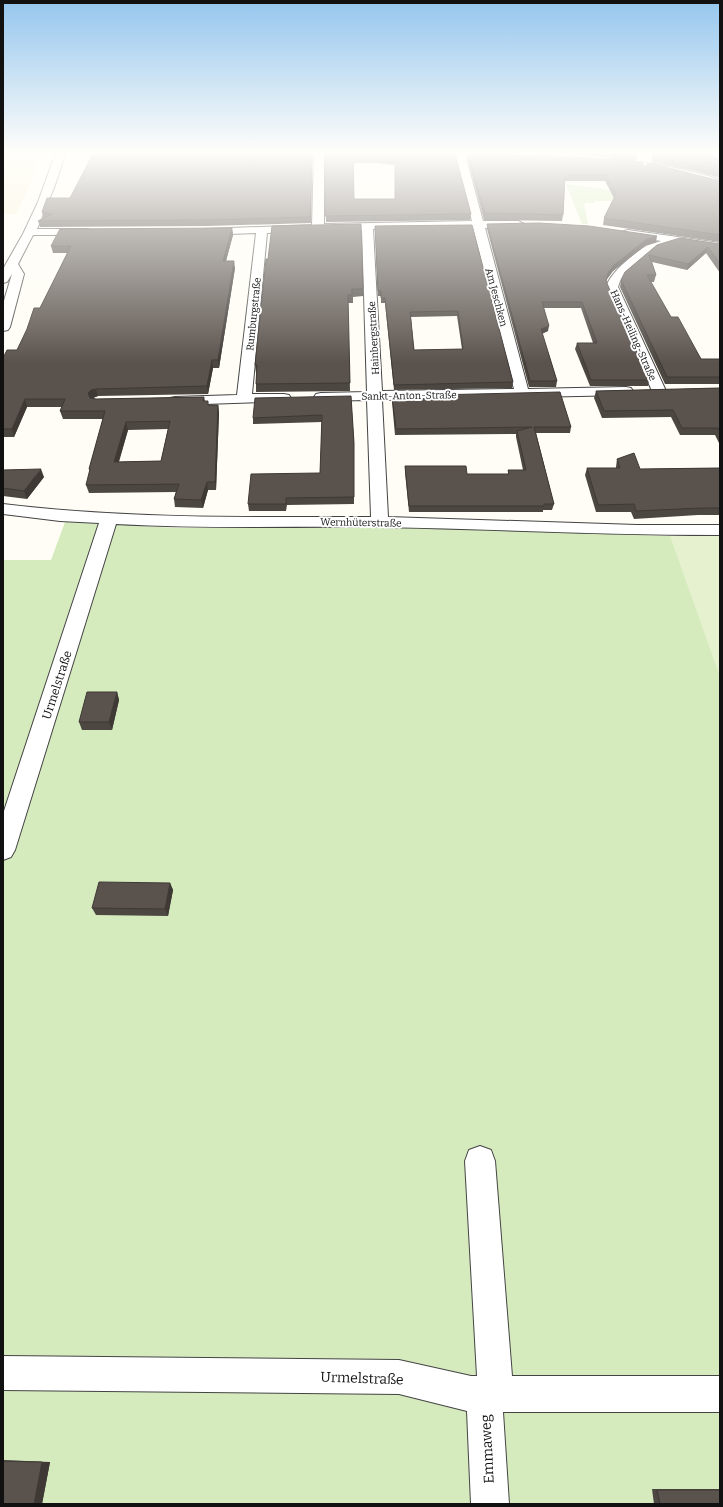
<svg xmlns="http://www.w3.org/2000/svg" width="723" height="1507" viewBox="0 0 723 1507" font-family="Bitter,serif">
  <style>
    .farmland { fill: #f6f3d4 }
    .green { fill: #d5ebbd }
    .pitch { fill: #e6f2cf }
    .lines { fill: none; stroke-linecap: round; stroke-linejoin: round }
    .minor-casing { stroke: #444; stroke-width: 2 }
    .minor { fill: #fff; fill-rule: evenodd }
    .wall { fill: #4d4742; fill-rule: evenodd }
    .shaded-wall { fill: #3f3936 }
    .building { fill: #5a524d; stroke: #3f3936; fill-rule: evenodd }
    .labels { text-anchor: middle; stroke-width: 4; stroke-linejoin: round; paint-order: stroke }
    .far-street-label { font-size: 10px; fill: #111; stroke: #fff }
    .street-label { font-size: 12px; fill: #111; stroke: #fff }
    .near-street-label { font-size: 14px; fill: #111; stroke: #fff }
  </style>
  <rect width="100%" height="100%" fill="#fffdf5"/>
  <!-- farmland -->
  <path class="farmland" d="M 3,152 L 40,152 L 31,183 L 16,214 L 3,214 Z"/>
  <!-- green -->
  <path class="green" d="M 566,184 L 618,191 L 624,201 L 595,201 L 594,203 L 585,203 L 584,204 L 588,224 L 582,224 Z
    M 65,522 L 178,528 L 380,526 L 670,536 L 720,536 L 720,1504 L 3,1504 L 3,560 L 51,560 Z"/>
  <!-- pitch -->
  <path class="pitch" d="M 670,536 L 720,536 L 720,677 Z"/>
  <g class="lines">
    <defs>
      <path id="minor" d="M 56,152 L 66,152 L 55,185 L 37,229 L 88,229 L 92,230 L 94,232 L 92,234 L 88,235 L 33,235 L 18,264 L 24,274 L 10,327 L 8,330 L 3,331 L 3,304 L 12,274 L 7,282 L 3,283 L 3,269 L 23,234 L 38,202 Z
        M 314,152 L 324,152 L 324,224 L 472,221 L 456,158 L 333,155 L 328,152 L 461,152 L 500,154 L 502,156 L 500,158 L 497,159 L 466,158 L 483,221 L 518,221 L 524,224 L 518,227 L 485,228 L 528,389 L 626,387 L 631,388 L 633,391 L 631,394 L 626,395 L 382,400 L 388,517 L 637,525 L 720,525 L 720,535 C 607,535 493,529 380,527 C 292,526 204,529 116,524 L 15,850 L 11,857 L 3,860 L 3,814 L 99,523 L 60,521 L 3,514 L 3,504 C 125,519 248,517 371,517 L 367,400 L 321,401 L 316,400 L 314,397 L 316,394 L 321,393 L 367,392 L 362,230 L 267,233 L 252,394 L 284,394 L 289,395 L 291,398 L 289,401 L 175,405 L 170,404 L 168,401 L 170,398 L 175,397 L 237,395 L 256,233 L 203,235 L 199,234 L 197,232 L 199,230 L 203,229 L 312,225 ZM 473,228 L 514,389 L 382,391 L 373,229 Z
        M 614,159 C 650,163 686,168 720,180 L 720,186 L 681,175 L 611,164 L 609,162 L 611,160 Z
        M 628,230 L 720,243 L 720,249 L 678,243 L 655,250 L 620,281 L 618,287 L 666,391 L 664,394 L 659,395 L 654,394 L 652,391 L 606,287 C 610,273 633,254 646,246 C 650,244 657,243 661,241 L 624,235 L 622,233 L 624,231 Z
        M 480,1146 L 491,1150 L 495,1161 L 512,1376 L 720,1376 L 720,1412 L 503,1412 L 509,1504 L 471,1504 L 467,1411 L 399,1394 L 3,1390 L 3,1356 L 399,1360 L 471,1376 L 477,1376 L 465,1161 L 469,1150 Z"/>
    </defs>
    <!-- minor casing -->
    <use href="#minor" class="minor-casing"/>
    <!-- minor -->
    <use href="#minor" class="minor"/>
  </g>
  <!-- wall -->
  <path class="wall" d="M 312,152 L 311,223 L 208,226 L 40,227 L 38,221 L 44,218 L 43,218 L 42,212 L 70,198 Z
    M 325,152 L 396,154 L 471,214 L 470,220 L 326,222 ZM 354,163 L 376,163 L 395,165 L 395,199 L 354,199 Z
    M 477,152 L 635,152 L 637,155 L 636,160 L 566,154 Z
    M 468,155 L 645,167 L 720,181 L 720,242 L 603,225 L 604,218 L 614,198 L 605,181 L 565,181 L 563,215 L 562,221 L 484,220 L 468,161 Z
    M 714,156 L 714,157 L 720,159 L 720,178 L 695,171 L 651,162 L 652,157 Z
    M 487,224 L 656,242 L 646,245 L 613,271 L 607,279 L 606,282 L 649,380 L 648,386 L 590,386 L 575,349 L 577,343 L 593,343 L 581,308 L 543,308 L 548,331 L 542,334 L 557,381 L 556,387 L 529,387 L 487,229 Z
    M 472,225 L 513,382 L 512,388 L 394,390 L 385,303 L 381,303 L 381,296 L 378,296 L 375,226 ZM 457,316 L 462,349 L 414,350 L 411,317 Z
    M 232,228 L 233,235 L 226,261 L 235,268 L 219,368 L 213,368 L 208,394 L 98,396 L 93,398 L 92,398 L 96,399 L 204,397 L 205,401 L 209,405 L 218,405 L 219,413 L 216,490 L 208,490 L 203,508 L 175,507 L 174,499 L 176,492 L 89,493 L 86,485 L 90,472 L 89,469 L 103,419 L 63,419 L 60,411 L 62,407 L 27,407 L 14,437 L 3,437 L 3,358 L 17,350 L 40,308 L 67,253 L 53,253 L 51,246 ZM 168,429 L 161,461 L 119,462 L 128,430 Z
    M 720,244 L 720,273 L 706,253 L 687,270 L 652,262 L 656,275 L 654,282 L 651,282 L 671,317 L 701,359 L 720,359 L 720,384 L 665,384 L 620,287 L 621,280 L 657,245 Z
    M 268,259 L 363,289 L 363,296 L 353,297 L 353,303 L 348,303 L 350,391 L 256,392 L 256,384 L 257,373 L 256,373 L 255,365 Z
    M 720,388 L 720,445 L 715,435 L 680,435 L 671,417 L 602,418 L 594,398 L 596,391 Z
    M 351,396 L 354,443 L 354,504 L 287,505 L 286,511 L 249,511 L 248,504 L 320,473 L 322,422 L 253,424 L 253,418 Z
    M 392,396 L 571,427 L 570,433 L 536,433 L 554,504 L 552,510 L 543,510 L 543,512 L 409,512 L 405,472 L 405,466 L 467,474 L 508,474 L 508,470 L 523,470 L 516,437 L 516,434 L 395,435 L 392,402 Z
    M 617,459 L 640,469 L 720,468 L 720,515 L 698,515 L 634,519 L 631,512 L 596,512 L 585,475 L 587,468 L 616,468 L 616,467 Z
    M 3,470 L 44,477 L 27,499 L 3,496 Z
    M 117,692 L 119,700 L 112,730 L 82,730 L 79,722 Z
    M 170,883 L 173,890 L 168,916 L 96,915 L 92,908 Z
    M 3,1460 L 50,1462 L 42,1504 L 3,1504 Z
    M 652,1489 L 720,1489 L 720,1504 L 654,1504 Z"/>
  <!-- shaded-wall -->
  <path class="shaded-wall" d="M 312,152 L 311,223 L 310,217 Z
    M 232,228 L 233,235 L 224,268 L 223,261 Z
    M 657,236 L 656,242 L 646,245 L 613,271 L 607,279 L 605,287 L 608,273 L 614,265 L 647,239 Z
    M 708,247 L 706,253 L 687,270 L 688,264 Z
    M 234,261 L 235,268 L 219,368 L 218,360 Z
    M 549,326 L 548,331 L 540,334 L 541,329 Z
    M 212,360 L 213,368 L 208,394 L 207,386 Z
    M 96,389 L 98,396 L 93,398 L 90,401 L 88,393 L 91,390 Z
    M 25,399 L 27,407 L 14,437 L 12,429 Z
    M 218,405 L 219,413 L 216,490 L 215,482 Z
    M 126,422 L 128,430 L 116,470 L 114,462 Z
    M 41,469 L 44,477 L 27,499 L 24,491 Z
    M 207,482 L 208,490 L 203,508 L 201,500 Z
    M 117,692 L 119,700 L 112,730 L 109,722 Z
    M 170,883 L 173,890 L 168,916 L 165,909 Z
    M 42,1462 L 50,1462 L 42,1504 L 34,1504 Z"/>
  <!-- building -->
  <path class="building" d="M 94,152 L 312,152 L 310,217 L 207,220 L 38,221 L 52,214 L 42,212 L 47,198 L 70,198 Z
    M 325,152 L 396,152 L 396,154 L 455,154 L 471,214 L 325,216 ZM 353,157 L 376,157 L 395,160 L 395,199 L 354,199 Z
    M 598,152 L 635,152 L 637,155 Z
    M 655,152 L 697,152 L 714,156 L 712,157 L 720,159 L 720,172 L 696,165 L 652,157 Z
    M 468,155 L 555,156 L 622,160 L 642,162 L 645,167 L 648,163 L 654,164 L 720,181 L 720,235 L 604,218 L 616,194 L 606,175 L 565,175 L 563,215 L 485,213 Z
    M 539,223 L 589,226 L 657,236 L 647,239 L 614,265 L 608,273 L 606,281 L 649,380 L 591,380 L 577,343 L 597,343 L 582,302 L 542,302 L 549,326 L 541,329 L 557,381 L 530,381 L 487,224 Z
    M 361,224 L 363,289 L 352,289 L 352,295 L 348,295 L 350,383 L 256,384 L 257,365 L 255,365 L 266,259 L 268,259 L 272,226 Z
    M 472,225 L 513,382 L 394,385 L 385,298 L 381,298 L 381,291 L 378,291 L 375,226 ZM 458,311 L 463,349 L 414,350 L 410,312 Z
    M 232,228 L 223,261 L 234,261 L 218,360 L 212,360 L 207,386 L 96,389 L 91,390 L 88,393 L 90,398 L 96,399 L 204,397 L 203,401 L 208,401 L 208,405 L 218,405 L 215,482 L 207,482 L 201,500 L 174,499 L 179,484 L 86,485 L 90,469 L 89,469 L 105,411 L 60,411 L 65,399 L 25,399 L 12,429 L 3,429 L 3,358 L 7,350 L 17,350 L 27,329 L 34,308 L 40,308 L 71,246 L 51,246 L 60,229 ZM 170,421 L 161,461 L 114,462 L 126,422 Z
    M 680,238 L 720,244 L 720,264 L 708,247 L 688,264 L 649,255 L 656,275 L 647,275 L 671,317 L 678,317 L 701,359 L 720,359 L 720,377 L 667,377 L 621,280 L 625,272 L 657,245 Z
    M 720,388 L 720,432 L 718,428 L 682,428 L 673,410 L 604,411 L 596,391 Z
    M 560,392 L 571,427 L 534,427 L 554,504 L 544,504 L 544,506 L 409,506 L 405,466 L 466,466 L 467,474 L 509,474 L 508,470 L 526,470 L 517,431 L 532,427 L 396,429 L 392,396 Z
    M 351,396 L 354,443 L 354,497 L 286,498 L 286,504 L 248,504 L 251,474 L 320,473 L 322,415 L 253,418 L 255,398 Z
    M 634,453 L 640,469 L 720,468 L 720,508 L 701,508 L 636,511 L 634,504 L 598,505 L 587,468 L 620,468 L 617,459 Z
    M 41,469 L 24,491 L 3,488 L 3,470 Z
    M 87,692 L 117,692 L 109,722 L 79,722 Z
    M 99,882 L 170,883 L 165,909 L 92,908 Z
    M 3,1461 L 42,1462 L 34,1504 L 3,1504 Z
    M 657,1490 L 720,1490 L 720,1504 L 660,1504 Z"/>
  <!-- sky -->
  <linearGradient id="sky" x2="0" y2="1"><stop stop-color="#95c6ee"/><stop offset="0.42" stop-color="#fffefa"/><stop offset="1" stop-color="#fffefa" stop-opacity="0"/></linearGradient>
  <rect width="723" height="363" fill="url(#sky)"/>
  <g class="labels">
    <!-- far-street labels -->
    <g class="far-street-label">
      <text transform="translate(497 297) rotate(75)" y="4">Am Jeschken</text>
      <text transform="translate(253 314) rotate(-84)" y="4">Rumburgstraße</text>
      <text transform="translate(634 335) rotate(66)" y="4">Hans-Heiling-Straße</text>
      <text transform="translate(373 338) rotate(-93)" y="4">Hainbergstraße</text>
      <text transform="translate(409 395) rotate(-1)" y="4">Sankt-Anton-Straße</text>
      <text transform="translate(361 522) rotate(1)" y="4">Wernhüterstraße</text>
    </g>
    <!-- street labels -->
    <g class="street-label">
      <text transform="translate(57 685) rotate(-72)" y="4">Urmelstraße</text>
    </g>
    <!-- near-street labels -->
    <g class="near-street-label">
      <text transform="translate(362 1378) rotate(2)" y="5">Urmelstraße</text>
      <text transform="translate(487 1449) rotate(-93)" y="5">Emmaweg</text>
    </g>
  </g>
  <!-- border -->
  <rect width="723" height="1507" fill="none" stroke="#111111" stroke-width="8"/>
</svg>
